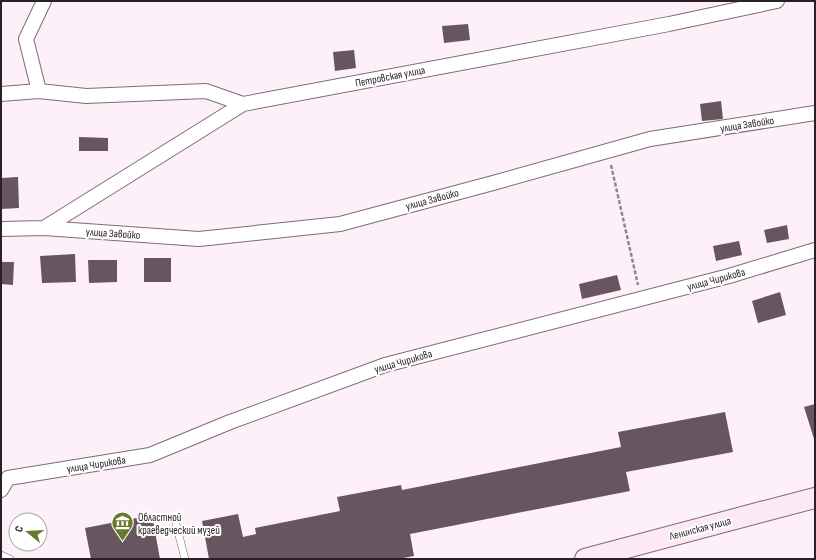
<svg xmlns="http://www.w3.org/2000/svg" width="816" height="560" viewBox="0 0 816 560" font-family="'Sofia Sans Condensed',sans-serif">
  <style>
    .building { fill: #685560 }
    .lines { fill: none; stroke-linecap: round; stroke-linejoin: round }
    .lane-casing { stroke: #7e6b77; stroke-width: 8 }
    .street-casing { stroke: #7e6b77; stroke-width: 16 }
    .secondary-casing { stroke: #7e6b77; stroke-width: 22 }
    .path { stroke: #91868d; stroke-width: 2.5; stroke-dasharray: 4 2; stroke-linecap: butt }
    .lane { stroke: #fff; stroke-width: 7 }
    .street { stroke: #fff; stroke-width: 14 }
    .secondary { stroke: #fde9f6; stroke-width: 20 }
    .labels { text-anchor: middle; stroke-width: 4; stroke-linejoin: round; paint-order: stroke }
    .street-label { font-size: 11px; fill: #292126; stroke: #fff }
    .poi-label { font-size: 11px; fill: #292126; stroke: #fff; text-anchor: start }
  </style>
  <rect width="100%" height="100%" fill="#fef0f8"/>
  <!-- building -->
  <path class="building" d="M 468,24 L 470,40 L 444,43 L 442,26 Z
    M 354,50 L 356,68 L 335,71 L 333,52 Z
    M 721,101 L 723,119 L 702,121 L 700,104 Z
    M 79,137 L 108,138 L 108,151 L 79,151 Z
    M 18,177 L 19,208 L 1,209 L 1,178 Z
    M 787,225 L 789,239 L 767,243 L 764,230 Z
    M 739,241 L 742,255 L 716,261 L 713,246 Z
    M 75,254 L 76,282 L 42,283 L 40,256 Z
    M 144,258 L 171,258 L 171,282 L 144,282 Z
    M 88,260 L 117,260 L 117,282 L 89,283 Z
    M 1,262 L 14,262 L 13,285 L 1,284 Z
    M 617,275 L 621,290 L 582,299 L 579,284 Z
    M 780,292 L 786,315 L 758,323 L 752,301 Z
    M 815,404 L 815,442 L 804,407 Z
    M 725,412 L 733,452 L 626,472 L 630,491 L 410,534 L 414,556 L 398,559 L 209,559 L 202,521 L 238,514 L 243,537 L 256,534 L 255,528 L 340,511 L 337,497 L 401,485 L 402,490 L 621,447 L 618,432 Z
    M 152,515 L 160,559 L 91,559 L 85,528 Z"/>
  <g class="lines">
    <defs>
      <path id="lane" d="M 176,524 L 185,559
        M 1,555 L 10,559"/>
      <path id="street" d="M 39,91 L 26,39 L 44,1
        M 1,94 L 39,91 L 86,96 L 206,91 L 243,104 L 669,24 L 777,1
        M 44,228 L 199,239 L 340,224 L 493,183 L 650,139 L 815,113
        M 1,229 L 44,228 L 243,104
        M 1,490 L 8,478 L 150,455 L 230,422 L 385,365 L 729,276 L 815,250"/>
      <path id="secondary" d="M 585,559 L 761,512 L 815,498"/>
    </defs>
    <!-- lane casing -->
    <use href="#lane" class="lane-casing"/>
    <!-- street casing -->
    <use href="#street" class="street-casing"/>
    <!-- secondary casing -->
    <use href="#secondary" class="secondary-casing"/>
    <!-- path -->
    <path class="path" d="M 611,165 L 638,285"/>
    <!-- lane -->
    <use href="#lane" class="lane"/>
    <!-- street -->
    <use href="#street" class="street"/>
    <!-- secondary -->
    <use href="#secondary" class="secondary"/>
  </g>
  <!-- icons -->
  <defs>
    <symbol id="museum-pin" viewBox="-11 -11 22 30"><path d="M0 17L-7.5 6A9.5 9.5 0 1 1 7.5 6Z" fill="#677a29" stroke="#fff"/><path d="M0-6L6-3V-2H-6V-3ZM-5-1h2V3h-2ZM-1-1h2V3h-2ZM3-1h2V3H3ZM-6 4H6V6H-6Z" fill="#fff"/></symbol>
  </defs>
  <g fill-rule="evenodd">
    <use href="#museum-pin" x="110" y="510" width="25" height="34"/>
  </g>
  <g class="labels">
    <!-- street labels -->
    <g class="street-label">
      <text transform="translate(390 76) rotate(-11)" y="4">Петровская улица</text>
      <text transform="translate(747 124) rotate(-9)" y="4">улица Завойко</text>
      <text transform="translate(432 199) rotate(-15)" y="4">улица Завойко</text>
      <text transform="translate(113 233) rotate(4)" y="4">улица Завойко</text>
      <text transform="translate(716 279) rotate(-15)" y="4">улица Чирикова</text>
      <text transform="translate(403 361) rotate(-16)" y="4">улица Чирикова</text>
      <text transform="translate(96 464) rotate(-9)" y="4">улица Чирикова</text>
      <text transform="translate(700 528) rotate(-15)" y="4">Ленинская улица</text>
    </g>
    <!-- poi labels -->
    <g class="poi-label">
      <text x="138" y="521">Областной<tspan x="138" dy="13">краеведческий музей</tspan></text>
    </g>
  </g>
  <!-- border -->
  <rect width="816" height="560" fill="none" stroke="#292126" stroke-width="4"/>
  <!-- north arrow -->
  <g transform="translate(28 532) rotate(288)"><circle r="19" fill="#ffffff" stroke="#a9a6a8"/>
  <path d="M0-3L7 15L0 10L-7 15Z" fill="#677a29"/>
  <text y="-6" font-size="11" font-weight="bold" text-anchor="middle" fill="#292126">С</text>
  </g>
</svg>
